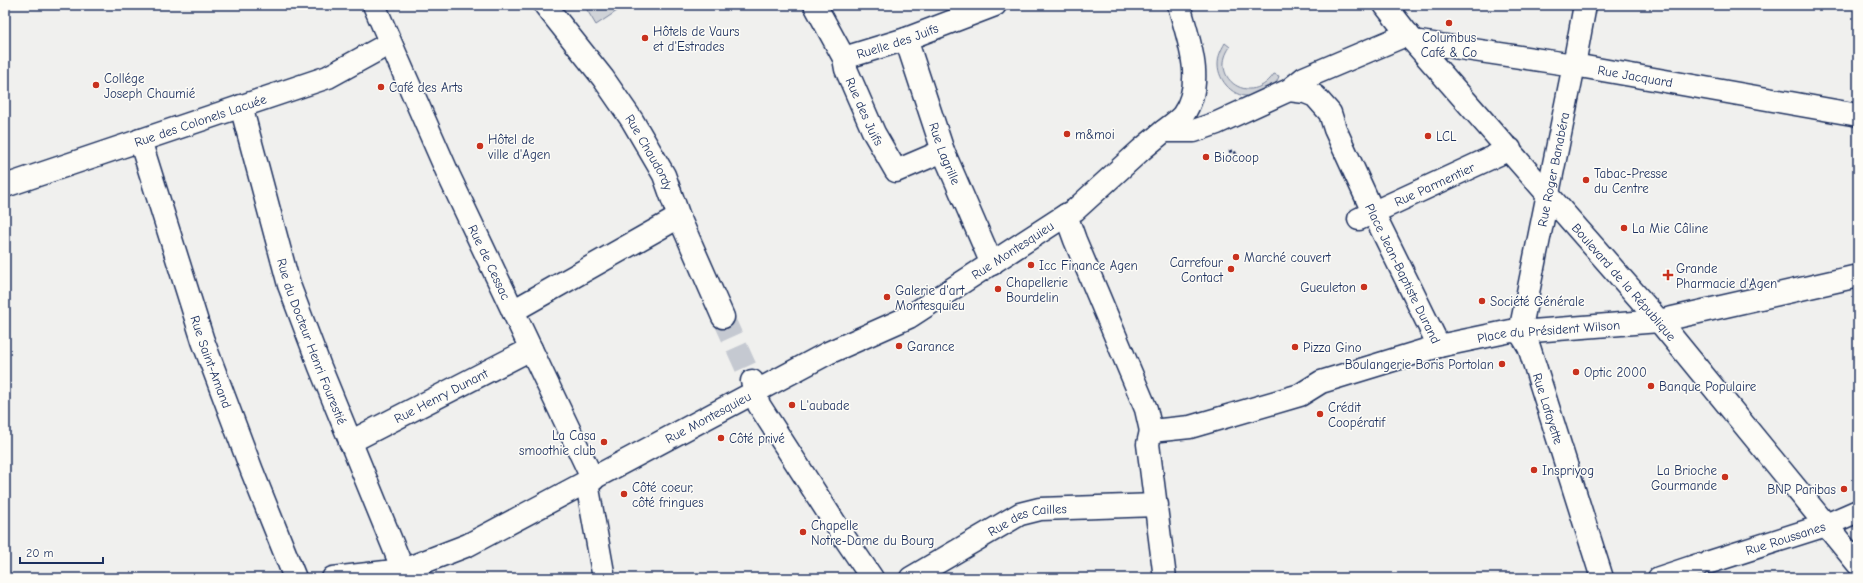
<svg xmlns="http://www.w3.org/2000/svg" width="1863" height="583" viewBox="0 0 1863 583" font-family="'Comic Neue',sans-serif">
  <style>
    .green { fill: #d0d3d8; stroke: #76819b }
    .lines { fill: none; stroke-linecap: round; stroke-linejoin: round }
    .minor-tunnel { stroke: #c5c9d1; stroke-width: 22; stroke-dasharray: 22 11; stroke-linecap: butt }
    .minor-casing { stroke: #1b2f5e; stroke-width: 25 }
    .path { stroke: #1b2f5e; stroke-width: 2.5; stroke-dasharray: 4 3; stroke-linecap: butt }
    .minor { stroke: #fdfcf7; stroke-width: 22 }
    .poi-dot { fill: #c8321e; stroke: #fdfcf7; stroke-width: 1.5 }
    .labels { text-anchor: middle; stroke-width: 3; stroke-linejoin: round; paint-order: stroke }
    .poi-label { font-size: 13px; fill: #1b2f5e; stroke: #fdfcf7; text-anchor: start }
    .street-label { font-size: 13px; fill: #1b2f5e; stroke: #fdfcf7 }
  </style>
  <rect width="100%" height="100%" fill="#f0f0ee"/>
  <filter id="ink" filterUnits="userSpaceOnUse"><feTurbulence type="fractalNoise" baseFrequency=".025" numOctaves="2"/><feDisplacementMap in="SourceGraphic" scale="8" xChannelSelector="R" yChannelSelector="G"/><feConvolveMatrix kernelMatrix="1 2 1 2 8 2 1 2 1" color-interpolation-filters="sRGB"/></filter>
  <g filter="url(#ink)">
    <!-- green -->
    <path class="green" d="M 584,5 L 626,5 L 596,25 Z
      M 1225,43 L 1230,47 C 1208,78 1251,108 1274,74 L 1279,76 C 1277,84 1271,88 1264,91 C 1261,92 1256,95 1253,96 C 1234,99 1218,81 1218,64 C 1218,56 1221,50 1225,43 Z"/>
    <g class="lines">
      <!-- minor-tunnel -->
      <path class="minor-tunnel" d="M 723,317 L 752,381"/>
      <defs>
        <g id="minor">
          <path id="s1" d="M 374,5 L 449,176 L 593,480"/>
          <path id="s2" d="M 545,5 L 603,78 L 632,120 L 664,175 L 679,217 L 723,317"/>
          <path id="s3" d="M 815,5 L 844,58 L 846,69 L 874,133 L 896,171 L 943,151"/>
          <path id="s4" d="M 1385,5 L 1413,41 L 1659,321 L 1858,564"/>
          <path id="s5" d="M 906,39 L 943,151 L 992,264"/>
          <path id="s6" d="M 1413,41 L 1574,65 L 1858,115"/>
          <path id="s7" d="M 844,58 L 906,39 L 995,5"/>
          <path id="s8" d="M 1289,90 L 1305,92 L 1315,96 L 1330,113 L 1335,129 L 1373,212 L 1439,346 L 1321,382 L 1300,395 L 1190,427 L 1151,431 L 1146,409 L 1075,240 L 1066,215 L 1075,210 L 1141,150 L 1164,131 L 1194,131 L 1217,123 L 1289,90 L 1304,78 L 1408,34"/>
          <path id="s9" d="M 241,106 L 289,285 L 320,367 L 403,570"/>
          <path d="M 1164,131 C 1170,126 1178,121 1183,115 C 1206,82 1188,39 1179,5"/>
          <path id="s10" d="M 140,140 L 203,341 L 252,471 L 295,578"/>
          <path id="s11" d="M 5,186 L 328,77 L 390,43"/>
          <path id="s12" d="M 1359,219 L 1510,149"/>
          <path d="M 513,311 L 679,217"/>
          <path id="s13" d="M 1520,332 L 1574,65 L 1585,5"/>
          <path id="s14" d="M 1520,332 L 1529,347 L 1602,578"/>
          <path id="s15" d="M 1439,346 L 1511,331 L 1520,332 L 1659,321 L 1858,276"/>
          <path d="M 752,381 L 759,405 L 840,531 L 872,578"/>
          <path d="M 1151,431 L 1148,444 L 1165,578"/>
          <path id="s16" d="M 350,442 L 531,349"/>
          <path d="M 587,483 L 604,578"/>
          <path id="s17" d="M 1710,562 L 1826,525 L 1858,511"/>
          <path id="s18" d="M 333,578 L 403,570 L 468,545 L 828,353 L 909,317 L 1066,215"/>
          <path id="s19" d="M 911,578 L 1020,514 L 1040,509 L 1157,505"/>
          <path d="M 1659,578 L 1698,565"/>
        </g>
      </defs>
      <!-- minor casing -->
      <use href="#minor" class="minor-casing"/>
      <!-- path -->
      <path class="path" d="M 1229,152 L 1234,150 L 1238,158"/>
      <!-- minor -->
      <use href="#minor" class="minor"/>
    </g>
  </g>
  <!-- markers -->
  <g class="poi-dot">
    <circle cx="1449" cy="23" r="4"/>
    <circle cx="645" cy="38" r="4"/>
    <circle cx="96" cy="85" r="4"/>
    <circle cx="381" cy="87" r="4"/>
    <circle cx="1067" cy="134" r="4"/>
    <circle cx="1428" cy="136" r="4"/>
    <circle cx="480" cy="146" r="4"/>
    <circle cx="1206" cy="157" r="4"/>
    <circle cx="1586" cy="180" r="4"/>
    <circle cx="1624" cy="228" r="4"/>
    <circle cx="1236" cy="257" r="4"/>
    <circle cx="1031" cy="265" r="4"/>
    <circle cx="1231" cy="269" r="4"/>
    <path d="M1666 269h4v4h4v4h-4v4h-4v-4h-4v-4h4z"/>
    <circle cx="1364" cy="287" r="4"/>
    <circle cx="998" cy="289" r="4"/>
    <circle cx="887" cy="297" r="4"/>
    <circle cx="1482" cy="301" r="4"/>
    <circle cx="899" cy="346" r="4"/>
    <circle cx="1295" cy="347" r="4"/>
    <circle cx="1502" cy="364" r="4"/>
    <circle cx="1576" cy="372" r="4"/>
    <circle cx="1651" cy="386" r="4"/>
    <circle cx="792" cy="405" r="4"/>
    <circle cx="1320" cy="414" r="4"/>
    <circle cx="721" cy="438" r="4"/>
    <circle cx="604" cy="442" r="4"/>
    <circle cx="1534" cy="470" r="4"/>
    <circle cx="1725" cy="477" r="4"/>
    <circle cx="1844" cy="489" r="4"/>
    <circle cx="624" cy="494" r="4"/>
    <circle cx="803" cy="532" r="4"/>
  </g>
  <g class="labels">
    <!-- poi labels -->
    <g class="poi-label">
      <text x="653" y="36">Hôtels de Vaurs<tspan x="653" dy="15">et d'Estrades</tspan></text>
      <text x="1449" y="42" text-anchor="middle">Columbus<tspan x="1449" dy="15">Café &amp; Co</tspan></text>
      <text x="104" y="83">Collége<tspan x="104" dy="15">Joseph Chaumié</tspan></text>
      <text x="389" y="92">Café des Arts</text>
      <text x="1075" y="139">m&amp;moi</text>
      <text x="1436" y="141">LCL</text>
      <text x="488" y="144">Hôtel de<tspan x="488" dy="15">ville d'Agen</tspan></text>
      <text x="1214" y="162">Biocoop</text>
      <text x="1594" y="178">Tabac-Presse<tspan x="1594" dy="15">du Centre</tspan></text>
      <text x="1632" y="233">La Mie Câline</text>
      <text x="1244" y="262">Marché couvert</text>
      <text x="1223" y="267" text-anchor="end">Carrefour<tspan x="1223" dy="15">Contact</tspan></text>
      <text x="1039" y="270">Icc Finance Agen</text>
      <text x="1676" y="273">Grande<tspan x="1676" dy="15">Pharmacie d'Agen</tspan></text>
      <text x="1006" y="287">Chapellerie<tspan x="1006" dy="15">Bourdelin</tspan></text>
      <text x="1356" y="292" text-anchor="end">Gueuleton</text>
      <text x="895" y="295">Galerie d'art<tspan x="895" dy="15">Montesquieu</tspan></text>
      <text x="1490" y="306">Société Générale</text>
      <text x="907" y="351">Garance</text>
      <text x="1303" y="352">Pizza Gino</text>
      <text x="1494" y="369" text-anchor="end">Boulangerie Boris Portolan</text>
      <text x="1584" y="377">Optic 2000</text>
      <text x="1659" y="391">Banque Populaire</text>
      <text x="800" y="410">L'aubade</text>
      <text x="1328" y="412">Crédit<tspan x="1328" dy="15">Coopératif</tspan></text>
      <text x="596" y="440" text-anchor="end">La Casa<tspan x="596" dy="15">smoothie club</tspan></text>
      <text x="729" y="443">Côté privé</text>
      <text x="1542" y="475">Inspriyog</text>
      <text x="1717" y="475" text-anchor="end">La Brioche<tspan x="1717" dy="15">Gourmande</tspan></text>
      <text x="632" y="492">Côté coeur,<tspan x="632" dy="15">côté fringues</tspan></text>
      <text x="1836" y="494" text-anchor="end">BNP Paribas</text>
      <text x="811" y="530">Chapelle<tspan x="811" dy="15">Notre-Dame du Bourg</tspan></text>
    </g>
    <!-- street labels -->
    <g class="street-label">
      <text dy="5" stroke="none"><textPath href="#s7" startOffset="56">Ruelle des Juifs</textPath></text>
      <text dy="5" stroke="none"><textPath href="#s6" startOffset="225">Rue Jacquard</textPath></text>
      <text dy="5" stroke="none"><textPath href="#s3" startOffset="118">Rue des Juifs</textPath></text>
      <text dy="5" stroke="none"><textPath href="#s11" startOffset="206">Rue des Colonels Lacuée</textPath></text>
      <text dy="5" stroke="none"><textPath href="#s2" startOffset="181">Rue Chaudordy</textPath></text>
      <text dy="5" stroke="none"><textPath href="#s5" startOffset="121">Rue Lagrille</textPath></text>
      <text dy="5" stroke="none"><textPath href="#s13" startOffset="166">Rue Roger Banabéra</textPath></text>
      <text dy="5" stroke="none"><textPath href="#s12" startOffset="83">Rue Parmentier</textPath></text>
      <text dy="5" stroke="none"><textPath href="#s18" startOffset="760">Rue Montesquieu</textPath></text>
      <text dy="5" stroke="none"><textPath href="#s1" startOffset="282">Rue de Cessac</textPath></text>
      <text dy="5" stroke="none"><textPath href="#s8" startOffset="226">Place Jean-Baptiste Durand</textPath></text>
      <text dy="5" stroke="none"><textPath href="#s4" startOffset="366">Boulevard de la République</textPath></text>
      <text dy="5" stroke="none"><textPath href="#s15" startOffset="111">Place du Président Wilson</textPath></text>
      <text dy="5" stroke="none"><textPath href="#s9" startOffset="246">Rue du Docteur Henri Fourestié</textPath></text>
      <text dy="5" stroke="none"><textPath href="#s10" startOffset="233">Rue Saint-Amand</textPath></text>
      <text dy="5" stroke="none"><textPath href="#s16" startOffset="102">Rue Henry Dunant</textPath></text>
      <text dy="5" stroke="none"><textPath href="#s14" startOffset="82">Rue Lafayette</textPath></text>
      <text dy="5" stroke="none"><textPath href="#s18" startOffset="412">Rue Montesquieu</textPath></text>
      <text dy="5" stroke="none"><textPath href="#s19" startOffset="132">Rue des Cailles</textPath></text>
      <text dy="5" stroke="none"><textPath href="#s17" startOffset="79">Rue Roussanes</textPath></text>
    </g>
  </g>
  <!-- margin -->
  <rect width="1863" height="583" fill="none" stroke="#fdfcf7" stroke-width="20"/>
  <rect x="10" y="10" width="1843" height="563" fill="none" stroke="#1b2f5e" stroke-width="1.5" filter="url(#ink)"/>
  <!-- scale -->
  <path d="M20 557v6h83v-6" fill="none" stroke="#1b2f5e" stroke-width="2"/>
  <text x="26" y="557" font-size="12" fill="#1b2f5e" stroke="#fdfcf7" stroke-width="3" paint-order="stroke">20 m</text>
</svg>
